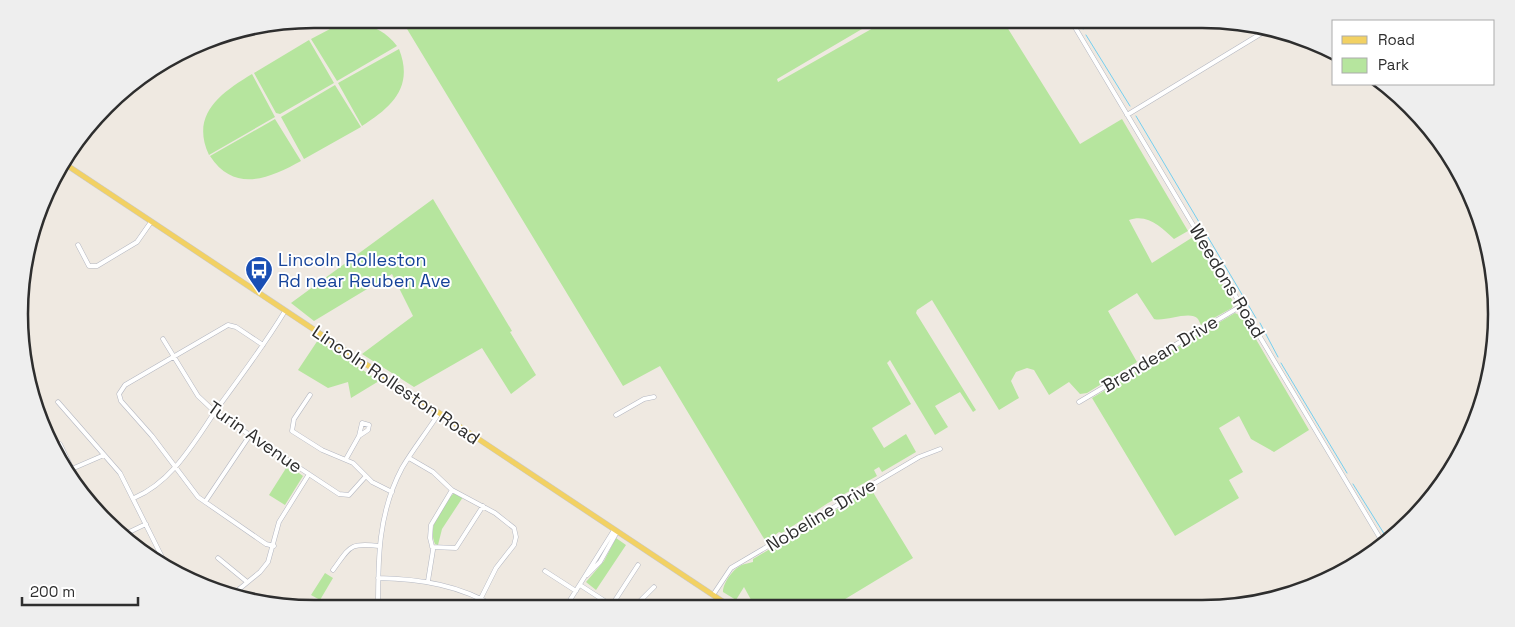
<svg xmlns="http://www.w3.org/2000/svg" width="1515" height="627" viewBox="0 0 1515 627" font-family="'Space Grotesk',sans-serif">
  <style>
    .green { fill: #b6e59e }
    .lines { fill: none; stroke-linecap: round; stroke-linejoin: round }
    .stream { stroke: #75cff0; stroke-width: 1 }
    .minor-casing { stroke: #b4b7c1; stroke-width: 5 }
    .major-casing { stroke: #c9c9c9; stroke-width: 6 }
    .minor { stroke: #fff; stroke-width: 4 }
    .major { stroke: #f2d163; stroke-width: 5 }
    .labels { text-anchor: middle; stroke-width: 4; stroke-linejoin: round; paint-order: stroke }
    .transit-label { font-size: 18px; fill: #164399; stroke: #fff; text-anchor: start }
    .street-label { font-size: 18px; fill: #2e2e2e; stroke: #fff }
    .rim { fill: none; stroke: #2e2e2e; stroke-width: 2.5 }
  </style>
  <rect width="100%" height="100%" fill="#efe9e1"/>
  <!-- green -->
  <path class="green" d="M 401,19 L 879,19 L 777,79 L 778,82 L 889,19 L 1002,19 L 1080,144 L 1122,119 L 1188,231 L 1174,239 C 1162,228 1148,213 1129,220 L 1152,263 L 1193,237 L 1234,303 L 1232,308 L 1201,325 C 1200,323 1199,321 1198,319 C 1190,310 1166,322 1154,319 L 1137,293 L 1108,311 L 1137,362 L 1087,393 L 1080,394 L 1069,382 L 1049,395 L 1034,370 L 1027,368 L 1016,372 L 1011,381 L 1019,398 L 999,410 L 932,300 L 917,310 L 916,313 L 976,410 L 973,412 L 960,392 L 935,406 L 948,427 L 935,435 L 890,360 L 887,363 L 911,404 L 872,428 L 884,448 L 906,434 L 916,452 L 882,472 L 879,467 L 874,470 L 877,476 L 828,503 L 782,533 L 779,532 L 766,542 L 660,366 L 623,386 Z
    M 357,24 C 374,25 387,33 397,46 L 337,81 L 311,39 L 330,29 Z
    M 309,40 L 334,83 L 280,114 L 276,113 L 254,73 Z
    M 399,49 C 414,87 392,107 362,126 L 338,83 Z
    M 252,74 L 275,117 L 209,155 C 190,114 221,93 252,74 Z
    M 335,85 L 361,127 L 304,159 L 281,117 Z
    M 275,119 L 301,161 C 270,178 235,194 210,156 Z
    M 433,199 L 512,331 L 510,332 L 536,375 L 511,394 L 482,348 L 414,387 L 362,354 L 413,316 L 392,274 L 314,321 L 291,303 Z
    M 1235,313 L 1243,317 L 1309,430 L 1274,452 L 1251,439 L 1239,416 L 1219,428 L 1243,472 L 1229,480 L 1239,498 L 1175,536 L 1092,398 Z
    M 318,340 L 379,381 L 351,398 L 348,382 L 328,388 L 298,370 Z
    M 288,465 L 303,476 L 285,505 L 269,495 Z
    M 871,489 L 913,558 L 832,607 L 755,607 L 744,587 L 736,600 L 723,592 C 723,582 735,566 745,564 C 748,563 750,563 753,562 L 753,559 Z
    M 455,492 L 463,497 L 442,529 L 438,545 L 435,544 C 427,526 442,505 455,492 Z
    M 616,538 L 626,545 L 596,590 L 586,582 L 604,561 Z
    M 325,573 L 333,578 L 320,600 L 311,595 Z"/>
  <g class="lines">
    <!-- stream -->
    <path class="stream" d="M 1077,19 L 1083,29
      M 1086,35 L 1130,106
      M 1136,116 L 1256,318
      M 1260,323 L 1278,357
      M 1281,363 L 1347,473
      M 1353,484 L 1388,540"/>
    <defs>
      <path id="minor" d="M 1070,19 L 1383,543
        M 1127,115 L 1267,30
        M 78,245 L 89,266 L 97,266 L 137,242 L 151,222
        M 163,339 L 198,396 L 215,412 L 339,494 L 349,495 L 366,476
        M 263,345 L 236,327 L 228,325 L 125,385 L 119,394 L 121,401 L 152,436 L 198,497 L 266,544 L 274,546
        M 310,395 L 294,419 L 292,431 L 322,450 L 353,463 L 372,482 L 392,492
        M 58,402 L 120,473 L 166,565
        M 1079,402 L 1241,306
        M 616,415 L 644,399 L 654,397
        M 60,444 L 72,469
        M 409,458 L 433,472 L 452,490 L 495,513 L 514,528 L 516,537 L 514,545 L 496,568 L 476,608
        M 346,459 L 359,436 L 362,423 L 369,425 L 368,430 L 359,436
        M 67,471 L 104,455
        M 134,498 C 174,481 195,440 219,406 C 242,375 265,344 285,311
        M 205,502 L 250,435
        M 123,535 L 146,524
        M 432,547 L 456,548 L 483,506
        M 218,558 L 246,581
        M 333,570 C 350,547 349,542 379,546
        M 545,571 L 576,591
        M 587,575 L 600,562 L 617,532
        M 378,578 C 420,579 461,585 497,608
        M 428,581 L 433,550 L 430,538 L 431,525 L 452,490
        M 580,585 L 614,607
        M 232,595 L 260,572 L 268,562 L 279,522 L 309,474
        M 713,595 L 731,568 L 919,457 L 940,449
        M 612,605 L 638,565
        M 309,607 L 312,602
        M 634,607 L 654,587
        M 378,608 C 378,559 378,513 402,468 C 413,449 427,432 439,413
        M 565,608 L 614,530"/>
      <path id="major" d="M 62,162 L 731,607"/>
    </defs>
    <!-- minor casing -->
    <use href="#minor" class="minor-casing"/>
    <!-- major casing -->
    <use href="#major" class="major-casing"/>
    <!-- minor -->
    <use href="#minor" class="minor"/>
    <!-- major -->
    <use href="#major" class="major"/>
  </g>
  <!-- icons -->
  <defs>
    <symbol id="bus-pin" viewBox="-11 -11 22 30"><path d="M0 17L-7.5 6A9.5 9.5 0 1 1 7.5 6Z" fill="#1a4fb4" stroke="#fff"/><path d="M-5-6H5V4H4V6H2V4H-2V6H-4V4H-5ZM-3.5-4V0h7V-4ZM-3.5 1.2v1.5H-2V1.2ZM2 1.2v1.5H3.5V1.2Z" fill="#fff"/></symbol>
  </defs>
  <g fill-rule="evenodd">
    <use href="#bus-pin" x="243" y="254" width="32" height="43"/>
  </g>
  <g class="labels">
    <!-- transit labels -->
    <g class="transit-label">
      <text x="278" y="266">Lincoln Rolleston<tspan x="278" dy="21">Rd near Reuben Ave</tspan></text>
    </g>
    <!-- street labels -->
    <g class="street-label">
      <text transform="translate(1227 281) rotate(59)" y="6">Weedons Road</text>
      <text transform="translate(1160 354) rotate(-31)" y="6">Brendean Drive</text>
      <text transform="translate(396 385) rotate(34)" y="6">Lincoln Rolleston Road</text>
      <text transform="translate(255 437) rotate(35)" y="6">Turin Avenue</text>
      <text transform="translate(821 515) rotate(-31)" y="6">Nobeline Drive</text>
    </g>
  </g>
  <!-- crop -->
  <path d="M0 0H1515V627H0ZM314 28H1202A286 286 0 0 1 1488 314V314A286 286 0 0 1 1202 600H314A286 286 0 0 1 28 314V314A286 286 0 0 1 314 28Z" fill="#eee" fill-rule="evenodd"/>
  <path class="rim" d="M314 28H1202A286 286 0 0 1 1488 314V314A286 286 0 0 1 1202 600H314A286 286 0 0 1 28 314V314A286 286 0 0 1 314 28Z"/>
  <!-- legend -->
  <rect x="1332" y="20" width="162" height="65" fill="#ffffff" stroke="#ababab"/>
  <rect x="1342" y="36" width="25" height="8" fill="#f2d163" stroke="#ababab"/>
  <text x="1378" y="45" font-size="15" fill="#2e2e2e">Road</text>
  <rect x="1342" y="58" width="25" height="15" fill="#b6e59e" stroke="#ababab"/>
  <text x="1378" y="70" font-size="15" fill="#2e2e2e">Park</text>
  <!-- scale -->
  <path d="M22 597v8h116v-8" fill="none" stroke="#2e2e2e" stroke-width="2.5"/>
  <text x="30" y="597" font-size="15" fill="#2e2e2e" stroke="#ffffff" stroke-width="4" paint-order="stroke">200 m</text>
</svg>
